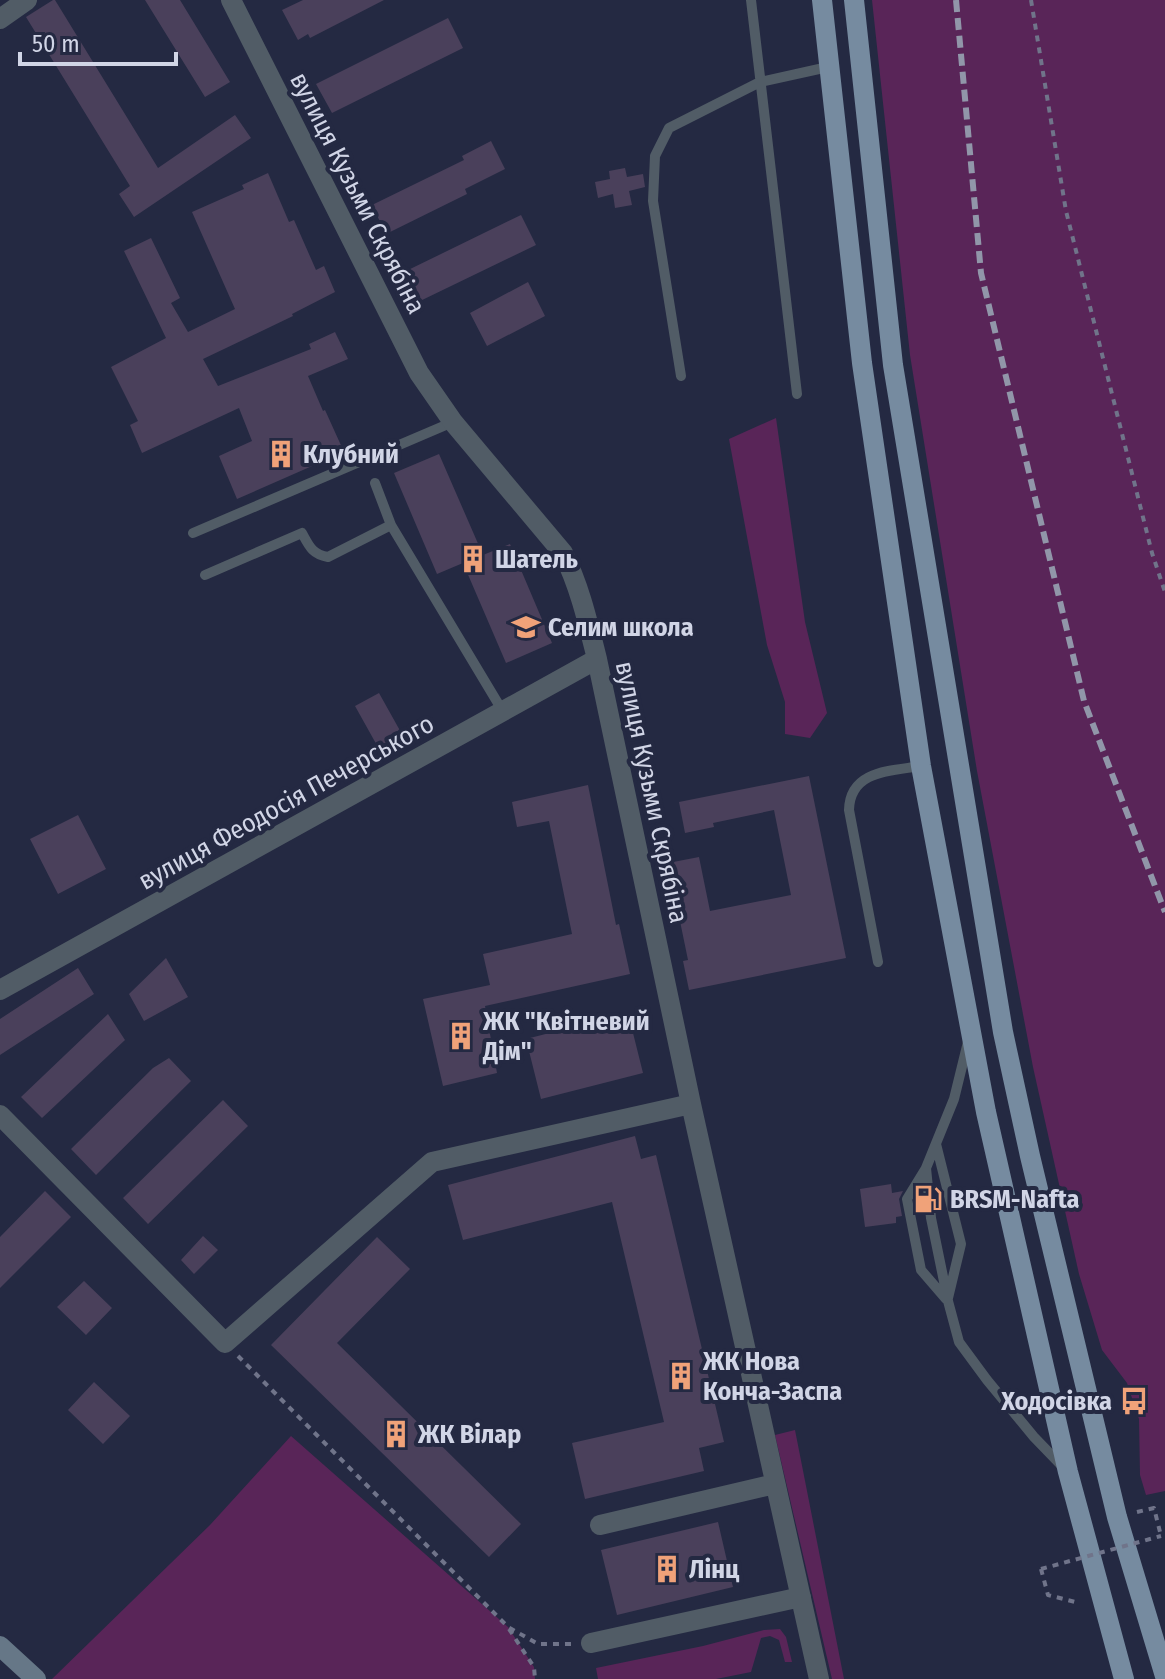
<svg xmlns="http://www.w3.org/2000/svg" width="1165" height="1679" viewBox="0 0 1165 1679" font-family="'Fira Sans Condensed',sans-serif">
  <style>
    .green { fill: #592558 }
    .building { fill: #4a405b }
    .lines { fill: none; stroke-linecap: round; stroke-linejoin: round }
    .path { stroke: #70748a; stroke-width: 4; stroke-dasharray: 6 6; stroke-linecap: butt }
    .lane { stroke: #515c66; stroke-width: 10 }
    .street { stroke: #515c66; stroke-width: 20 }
    .secondary { stroke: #667787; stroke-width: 20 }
    .primary { stroke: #768ba0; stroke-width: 20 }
    .rail { stroke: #9196a9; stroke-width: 6; stroke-dasharray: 12 6; stroke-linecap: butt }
    .path-bridge { stroke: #70748a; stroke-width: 4; stroke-dasharray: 6 6; stroke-linecap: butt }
    .labels { text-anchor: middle; stroke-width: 8; stroke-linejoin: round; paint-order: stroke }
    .street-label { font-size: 26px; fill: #d1d5e6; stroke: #242942 }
    .poi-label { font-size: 26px; font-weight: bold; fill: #d1d5e6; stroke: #242942; text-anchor: start }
  </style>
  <rect width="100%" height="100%" fill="#242942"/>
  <!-- green -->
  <path class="green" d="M 872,0 L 1165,0 L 1165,1491 L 1146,1495 L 1140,1475 L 1139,1419 L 1127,1383 L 1102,1350 L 1079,1274 L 1033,1067 L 977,771 L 910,355 Z
    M 776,418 L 805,622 L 827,713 L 810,738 L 785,734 L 785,702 L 767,645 L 729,439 Z
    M 795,1430 L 844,1679 L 832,1679 L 775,1435 Z
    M 291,1436 L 508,1627 L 534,1667 L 535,1679 L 52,1679 L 210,1525 Z
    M 780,1629 L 786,1637 L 792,1662 L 785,1662 L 779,1640 L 770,1636 L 761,1638 L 751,1672 L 716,1679 L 598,1679 L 596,1668 L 703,1646 L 764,1630 Z"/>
  <!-- building -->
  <path class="building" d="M 53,0 L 55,0 L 158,168 L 235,115 L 251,138 L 134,217 L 119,194 L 130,186 L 26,17 Z
    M 145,0 L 180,0 L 230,82 L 205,97 Z
    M 303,0 L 384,0 L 310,38 L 308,34 L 298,40 L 282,10 Z
    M 448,18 L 463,48 L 332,113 L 316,84 Z
    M 491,141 L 505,169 L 465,189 L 467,194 L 386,234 L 372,205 L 464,160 L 462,156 Z
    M 625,168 L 627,177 L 643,174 L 645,187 L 629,191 L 632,205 L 615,208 L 613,194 L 598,198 L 595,182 L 610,179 L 609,171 Z
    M 268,173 L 289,222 L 294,220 L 316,270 L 324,266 L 335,292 L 292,314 L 293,316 L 203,359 L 218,386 L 311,349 L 309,344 L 335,332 L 348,359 L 308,376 L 323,411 L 325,410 L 344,452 L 237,499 L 219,456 L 252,441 L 239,408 L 142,453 L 130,425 L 138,421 L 111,367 L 166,338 L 124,251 L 151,238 L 180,298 L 171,303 L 188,332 L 235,309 L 192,212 L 244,189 L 242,185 Z
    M 521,215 L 536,245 L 418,302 L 404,272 Z
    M 528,282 L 545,316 L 487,346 L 470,313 Z
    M 439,454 L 483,555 L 510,544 L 552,643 L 506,663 L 463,563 L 437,574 L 394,473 Z
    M 379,693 L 403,736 L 379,749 L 355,706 Z
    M 809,776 L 846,958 L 689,990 L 683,961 L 688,960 L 668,863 L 699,857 L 710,911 L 791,895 L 774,810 L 713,823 L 714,827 L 685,833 L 679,802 Z
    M 588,785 L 616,925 L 619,924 L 630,974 L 485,1006 L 497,1073 L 443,1086 L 423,999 L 490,985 L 483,954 L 572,934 L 549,821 L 517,827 L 512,802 Z
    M 78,815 L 106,869 L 58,894 L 30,839 Z
    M 166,958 L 188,997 L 144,1021 L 129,994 Z
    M 78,968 L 94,994 L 0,1055 L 0,1019 Z
    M 628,1013 L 643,1073 L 541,1099 L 526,1039 Z
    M 108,1014 L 125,1040 L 42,1118 L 21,1097 Z
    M 169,1058 L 191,1081 L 96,1175 L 71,1149 L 153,1068 Z
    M 223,1100 L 248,1126 L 148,1224 L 123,1198 Z
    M 635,1136 L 641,1159 L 656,1155 L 724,1442 L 699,1448 L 704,1471 L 585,1499 L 572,1443 L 664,1422 L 612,1202 L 463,1240 L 448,1185 Z
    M 891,1184 L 892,1193 L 903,1191 L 899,1199 L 902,1216 L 896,1217 L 896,1223 L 865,1227 L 860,1189 Z
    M 45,1191 L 71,1217 L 0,1288 L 0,1237 Z
    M 203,1236 L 218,1250 L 194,1274 L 181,1260 Z
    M 377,1237 L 410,1269 L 337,1343 L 521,1524 L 489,1557 L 271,1345 Z
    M 84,1281 L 112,1308 L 86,1335 L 57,1307 Z
    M 94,1382 L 130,1416 L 103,1444 L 68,1410 Z
    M 718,1522 L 733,1587 L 617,1615 L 601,1550 Z"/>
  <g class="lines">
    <!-- path -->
    <path class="path" d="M 1031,0 L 1066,211 L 1152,553 L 1165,592
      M 238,1356 L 508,1627 L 538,1644 L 572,1644
      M 1137,1512 L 1154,1508 L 1161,1536
      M 1041,1569 L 1048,1595 L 1079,1603
      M 509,1629 L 534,1667 L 535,1679"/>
    <!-- lane -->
    <path class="lane" d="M 751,0 L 797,394
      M 681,376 L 653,201 L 655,156 L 669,128 L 760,82 L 828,67
      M 375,483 L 391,525 L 502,710
      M 193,533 L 453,422
      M 205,575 L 302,533 C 309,546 312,554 328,557 L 391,525
      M 878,962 L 849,810 C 850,770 891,771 921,766
      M 968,1042 L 954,1099 L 926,1168 L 931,1218 L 948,1301 L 959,1342 L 987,1380 L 1034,1437 L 1062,1466
      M 936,1144 L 961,1244 L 948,1298
      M 926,1168 L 907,1199 L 921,1270 L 946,1299"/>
    <!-- street -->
    <path class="street" d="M 231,0 L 419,373 L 453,422 L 563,553 C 580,587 588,623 597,659 L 691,1104 L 819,1679
      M 0,19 L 27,0
      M 0,990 L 597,659
      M 0,1115 L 225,1343 L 432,1162 L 691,1104
      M 600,1525 L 775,1484
      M 591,1643 L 801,1597"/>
    <!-- secondary -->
    <path class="secondary" d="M 0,1646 L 36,1679"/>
    <!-- primary -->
    <path class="primary" d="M 822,0 L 862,363 L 921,766 L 986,1112 L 1068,1472 L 1124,1679
      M 854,0 L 893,365 L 1003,1032 L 1030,1156 L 1117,1517 L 1165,1676"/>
    <!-- rail -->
    <path class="rail" d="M 956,0 L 981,273 L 1084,701 L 1165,912"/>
    <!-- path-bridge -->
    <path class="path-bridge" d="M 1041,1569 L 1161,1536"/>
  </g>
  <!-- icons -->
  <defs>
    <symbol id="building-bare" viewBox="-9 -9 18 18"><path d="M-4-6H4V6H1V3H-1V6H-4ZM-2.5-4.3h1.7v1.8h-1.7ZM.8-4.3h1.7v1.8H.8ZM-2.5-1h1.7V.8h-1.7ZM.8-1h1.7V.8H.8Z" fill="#f0a279" stroke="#242942" stroke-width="2.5" paint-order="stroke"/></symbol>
    <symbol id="school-bare" viewBox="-9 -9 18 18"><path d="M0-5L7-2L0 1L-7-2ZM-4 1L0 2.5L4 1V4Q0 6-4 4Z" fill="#f0a279" stroke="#242942" stroke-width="2.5" paint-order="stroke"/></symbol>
    <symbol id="fuel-bare" viewBox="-9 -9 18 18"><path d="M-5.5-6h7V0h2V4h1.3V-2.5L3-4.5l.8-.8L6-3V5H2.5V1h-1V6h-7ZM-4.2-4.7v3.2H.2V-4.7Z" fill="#f0a279" stroke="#242942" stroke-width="2.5" paint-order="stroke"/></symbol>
    <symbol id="bus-bare" viewBox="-9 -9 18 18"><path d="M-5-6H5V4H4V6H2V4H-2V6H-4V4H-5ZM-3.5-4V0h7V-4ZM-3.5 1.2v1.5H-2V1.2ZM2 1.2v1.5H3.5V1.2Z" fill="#f0a279" stroke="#242942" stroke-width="2.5" paint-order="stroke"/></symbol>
  </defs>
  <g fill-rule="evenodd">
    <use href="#building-bare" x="261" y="434" width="40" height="40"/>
    <use href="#building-bare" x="453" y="539" width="40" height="40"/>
    <use href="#school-bare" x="506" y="607" width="40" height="40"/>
    <use href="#building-bare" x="441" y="1016" width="40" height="40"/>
    <use href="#fuel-bare" x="908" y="1179" width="40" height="40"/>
    <use href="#building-bare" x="661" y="1356" width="40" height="40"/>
    <use href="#bus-bare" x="1114" y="1381" width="40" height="40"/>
    <use href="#building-bare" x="376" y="1414" width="40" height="40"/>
    <use href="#building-bare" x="647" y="1549" width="40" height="40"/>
  </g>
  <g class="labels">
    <!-- street labels -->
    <g class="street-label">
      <text transform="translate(358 193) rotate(63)" y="9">вулиця Кузьми Скрябіна</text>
      <text transform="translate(652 792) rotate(78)" y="9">вулиця Кузьми Скрябіна</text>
      <text transform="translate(286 802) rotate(-29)" y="9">вулиця Феодосія Печерського</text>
    </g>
    <!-- poi labels -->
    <g class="poi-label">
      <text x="303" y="463">Клубний</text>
      <text x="495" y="568">Шатель</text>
      <text x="548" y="636">Селим школа</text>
      <text x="483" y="1030">ЖК "Квітневий<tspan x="483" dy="30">Дім"</tspan></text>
      <text x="950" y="1208">BRSM-Nafta</text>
      <text x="703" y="1370">ЖК Нова<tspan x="703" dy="30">Конча-Заспа</tspan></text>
      <text x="1112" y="1410" text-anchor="end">Ходосівка</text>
      <text x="418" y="1443">ЖК Вілар</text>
      <text x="689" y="1578">Лінц</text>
    </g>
  </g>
  <!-- scale -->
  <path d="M20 52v12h156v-12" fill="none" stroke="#d1d5e6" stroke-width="4"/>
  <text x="32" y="52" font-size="24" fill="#d1d5e6" stroke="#242942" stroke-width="6" paint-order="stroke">50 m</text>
</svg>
